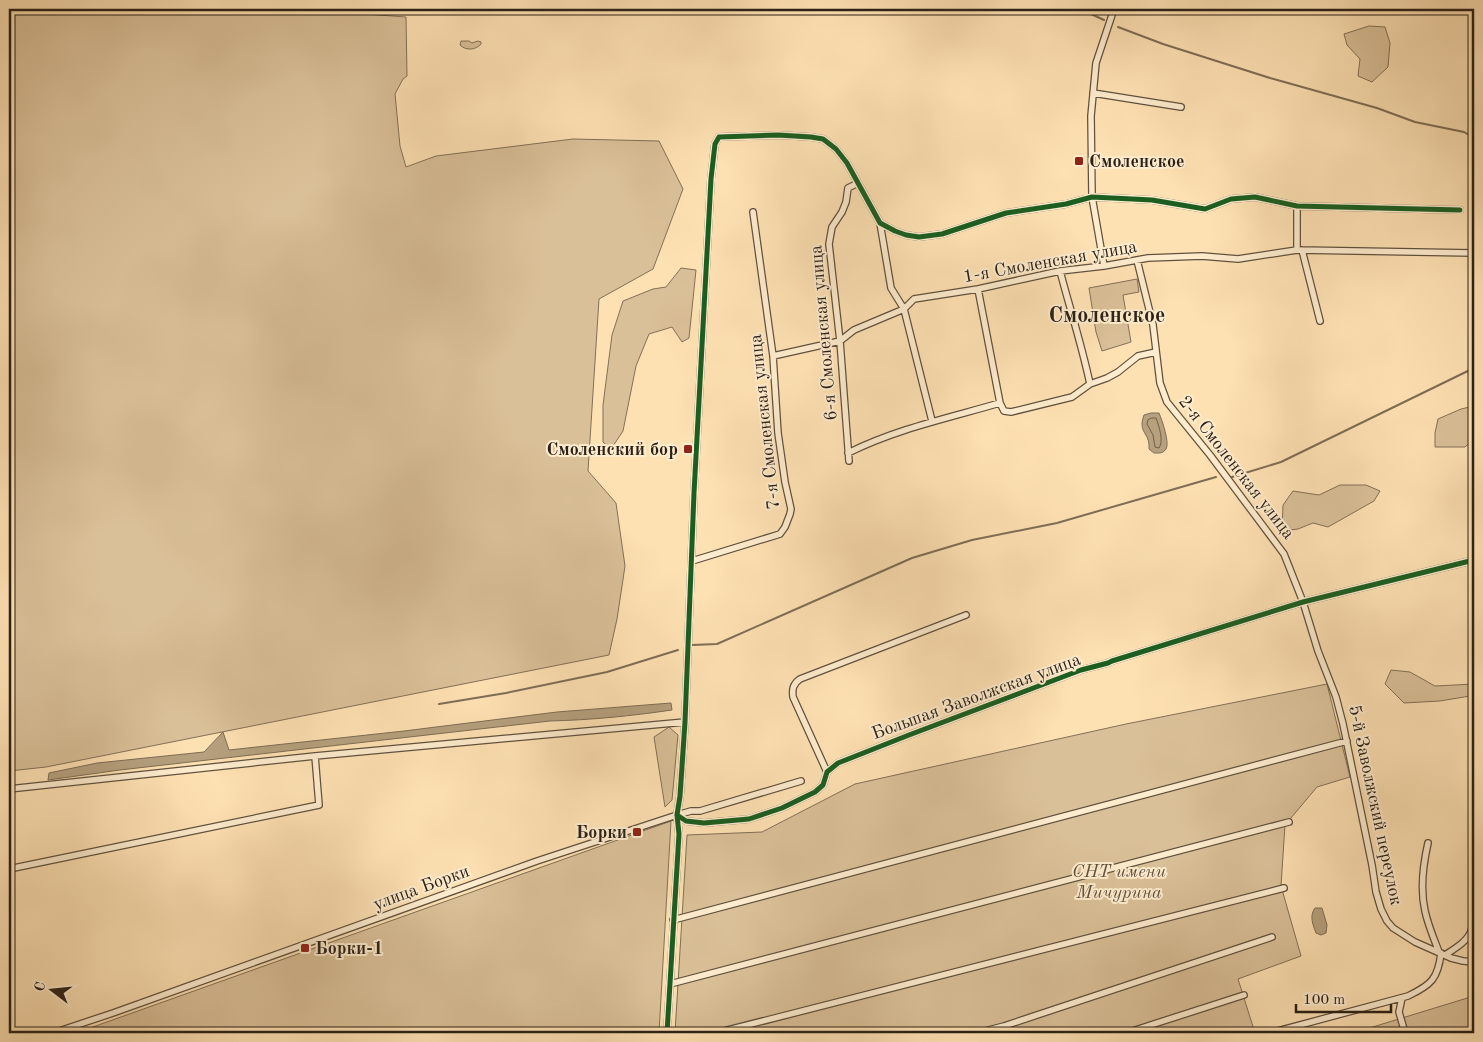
<svg xmlns="http://www.w3.org/2000/svg" width="1483" height="1042" viewBox="0 0 1483 1042" font-family="'Old Standard TT',serif">
  <style>
    .green { fill: #dac098; stroke: #827058 }
    .water { fill: #b6a07e; stroke: #7e6d55 }
    .lines { fill: none; stroke-linecap: round; stroke-linejoin: round }
    .shore { stroke: #70604a; stroke-width: 1 }
    .stream { stroke: #7e6d55; stroke-width: 2 }
    .minor-casing { stroke: #60513e; stroke-width: 8 }
    .minor { stroke: #feecce; stroke-width: 5.5 }
    .cycleway-casing { stroke: #feecce; stroke-width: 8 }
    .cycleway { stroke: #1b5e20; stroke-width: 5 }
    .poi-dot { fill: #8f2418; stroke: #feecce; stroke-width: 2 }
    .labels { text-anchor: middle; stroke-width: 4; stroke-linejoin: round; paint-order: stroke }
    .poi-label { font-size: 18px; font-weight: bold; fill: #2b2117; stroke: #feecce; text-anchor: start }
    .street-label { font-size: 18px; fill: #2b2117; stroke: #feecce }
    .park-label { font-size: 18px; font-style: italic; fill: #60513e; stroke: #feecce }
    .district-label { font-size: 22px; font-weight: bold; fill: #2b2117; stroke: #feecce }
  </style>
  <rect width="100%" height="100%" fill="#fee1b3"/>
  <filter id="stains"><feTurbulence type="fractalNoise" baseFrequency=".004" numOctaves="4"/><feColorMatrix values="0 0 0 0 .2 0 0 0 0 .09 0 0 0 0 .02 0 0 0 .5 -.17"/></filter>
  <radialGradient id="worn" r=".72"><stop offset=".6" stop-color="#630" stop-opacity="0"/><stop offset="1" stop-color="#630" stop-opacity=".3"/></radialGradient>
  <!-- green -->
  <path class="green" d="M 9,9 L 337,9 L 337,12 L 406,17 L 407,76 L 403,79 L 395,94 L 400,146 L 406,167 L 436,156 L 573,139 L 659,141 L 683,189 L 653,269 L 599,299 L 588,471 L 616,503 L 625,566 L 617,619 L 609,655 L 46,767 L 9,771 Z
    M 1369,26 L 1385,27 L 1390,43 L 1388,67 L 1372,82 L 1358,76 L 1360,59 L 1347,45 L 1344,34 Z
    M 461,41 L 469,41 L 472,43 L 478,41 L 481,42 L 481,44 C 476,50 466,51 460,45 Z
    M 681,268 L 696,270 L 689,338 L 682,342 L 672,327 L 649,334 L 636,366 L 623,431 L 611,449 L 603,442 L 603,405 L 612,335 L 623,301 L 653,289 L 666,287 Z
    M 1137,279 L 1139,292 L 1123,295 L 1131,342 L 1102,351 L 1096,332 L 1089,288 Z
    M 1474,406 L 1474,439 L 1465,447 L 1435,447 L 1435,433 L 1438,419 L 1461,409 Z
    M 1340,485 L 1366,485 L 1380,491 L 1374,501 L 1328,527 L 1313,523 L 1298,529 L 1282,531 L 1283,505 L 1293,491 L 1319,495 Z
    M 1391,670 L 1410,672 L 1435,686 L 1474,684 L 1470,696 L 1440,701 L 1404,703 L 1385,684 Z
    M 1327,684 L 1350,777 L 1317,787 L 1285,825 L 1281,886 L 1301,956 L 1238,979 L 1255,1033 L 675,1033 L 687,835 L 762,832 L 855,784 L 1126,724 Z
    M 669,727 L 678,735 L 672,800 L 665,807 L 654,737 Z
    M 671,821 L 659,1033 L 76,1033 Z
    M 1474,996 L 1474,1033 L 1353,1033 Z"/>
  <!-- water -->
  <path class="water" d="M 1151,413 L 1159,413 C 1162,420 1170,443 1166,449 C 1163,454 1158,453 1154,453 L 1149,449 C 1150,435 1142,434 1142,424 C 1142,421 1143,418 1144,415 Z
    M 671,703 L 672,710 C 631,716 591,720 550,721 L 120,770 L 48,780 L 49,773 L 97,763 L 204,752 L 223,732 L 229,750 L 404,731 L 557,712 Z
    M 1315,908 L 1322,908 L 1327,925 L 1326,933 L 1321,935 L 1316,933 C 1313,925 1309,916 1315,908 Z"/>
  <g class="lines">
    <!-- shore -->
    <path class="shore" d="M 1152,418 L 1156,418 C 1159,426 1164,441 1159,448 L 1155,447 L 1153,435 L 1147,424 L 1148,420 Z"/>
    <!-- stream -->
    <path class="stream" d="M 1073,9 L 1091,14 L 1104,20
      M 1118,27 L 1163,44 L 1270,78 L 1377,108 L 1415,122 L 1464,132 L 1474,138
      M 1232,477 L 1281,462 L 1474,368
      M 692,645 L 717,644 L 912,558 L 972,540 L 1057,523 L 1216,477
      M 439,704 L 506,693 L 607,672 L 678,650"/>
    <defs>
      <path id="minor" d="M 1093,93 L 1181,107
        M 1297,206 L 1297,250
        M 880,223 L 891,288 L 904,309 L 932,421
        M 1302,250 L 1320,321
        M 1137,260 L 1153,325 L 1160,383 L 1167,402 L 1210,455 L 1284,554 L 1303,602 L 1318,651 L 1336,697 L 1343,724 L 1372,865 L 1376,892 L 1381,909 L 1387,921 L 1393,928 L 1415,942 L 1451,958 L 1463,961 L 1474,962
        M 1104,266 L 1092,197 L 1091,116 L 1096,63 L 1114,9
        M 1060,271 C 1070,309 1082,346 1090,384
        M 978,289 L 1000,403
        M 773,356 L 840,341 L 854,330 L 904,309 L 914,299 L 978,289 L 1060,271 L 1104,266 L 1148,258 L 1202,256 L 1238,259 L 1297,250 L 1474,253
        M 848,453 C 896,429 948,418 1000,403 L 1004,411 L 1011,412 L 1072,397 L 1090,384 L 1107,378 L 1118,372 L 1138,356 L 1156,352
        M 849,461 L 840,341 L 829,244 L 832,227 L 842,212 L 846,202 L 848,188 L 858,183
        M 692,561 L 780,534 L 785,527 L 790,514 L 791,509 L 785,482 L 778,433 L 773,356 L 753,212
        M 827,772 L 793,697 C 792,689 793,684 800,679 L 966,615
        M 9,789 L 315,756 L 685,722
        M 677,815 L 686,821 L 704,823 L 749,819 L 782,808 L 815,792 L 823,785 L 827,772 L 838,763 L 909,735 L 1081,670 L 1108,663 L 1112,661 L 1303,602 L 1474,560
        M 1428,843 C 1423,865 1420,889 1425,911 C 1428,925 1434,939 1439,952
        M 9,869 L 319,805 L 315,756
        M 673,920 L 1347,741
        M 1445,955 C 1454,949 1467,942 1471,931 C 1477,918 1473,890 1474,875
        M 670,984 L 1289,822
        M 1402,998 L 1399,1012 L 1405,1033
        M 53,1033 L 113,1013 L 537,861 L 677,815 L 691,811 L 700,811 L 801,781
        M 667,1033 L 679,834 L 677,815 L 680,796 L 685,722 L 694,493 L 711,179 L 715,144 L 719,137 L 778,135 L 811,137 L 823,139 L 836,149 L 847,163 L 880,223 L 895,231 L 906,235 L 919,237 L 942,234 L 1006,213 L 1066,204 L 1092,197 L 1152,200 L 1205,209 L 1231,199 L 1255,197 L 1297,206 L 1460,210
        M 716,1033 L 1284,888
        M 977,1033 L 1004,1026 L 1272,937
        M 1126,1033 L 1244,995
        M 1270,1033 L 1408,996 C 1431,985 1438,979 1441,953"/>
    </defs>
    <!-- minor casing -->
    <use href="#minor" class="minor-casing"/>
    <!-- minor -->
    <use href="#minor" class="minor"/>
    <defs>
      <path id="cycleway" d="M 677,815 L 686,821 L 704,823 L 749,819 L 782,808 L 815,792 L 823,785 L 827,772 L 838,763 L 909,735 L 1081,670 L 1108,663 L 1112,661 L 1303,602 L 1474,560
        M 667,1033 L 679,834 L 677,815 L 680,796 L 685,722 L 694,493 L 711,179 L 715,144 L 719,137 L 778,135 L 811,137 L 823,139 L 836,149 L 847,163 L 880,223 L 895,231 L 906,235 L 919,237 L 942,234 L 1006,213 L 1066,204 L 1092,197 L 1152,200 L 1205,209 L 1231,199 L 1255,197 L 1297,206 L 1460,210"/>
    </defs>
    <!-- cycleway casing -->
    <use href="#cycleway" class="cycleway-casing"/>
    <!-- cycleway -->
    <use href="#cycleway" class="cycleway"/>
  </g>
  <!-- markers -->
  <g class="poi-dot">
    <rect x="1074" y="156" width="10" height="10" rx="2.5"/>
    <rect x="683" y="444" width="10" height="10" rx="2.5"/>
    <rect x="632" y="827" width="10" height="10" rx="2.5"/>
    <rect x="300" y="943" width="10" height="10" rx="2.5"/>
  </g>
  <g class="labels">
    <!-- poi labels -->
    <g class="poi-label">
      <text x="1089" y="167">Смоленское</text>
      <text x="678" y="455" text-anchor="end">Смоленский бор</text>
      <text x="627" y="838" text-anchor="end">Борки</text>
      <text x="315" y="954">Борки-1</text>
    </g>
    <!-- street labels -->
    <g class="street-label">
      <text transform="translate(1050 261) rotate(-10)" y="6">1-я Смоленская улица</text>
      <text transform="translate(823 333) rotate(-95)" y="6">6-я Смоленская улица</text>
      <text transform="translate(764 422) rotate(-96)" y="6">7-я Смоленская улица</text>
      <text transform="translate(1237 467) rotate(52)" y="6">2-я Смоленская улица</text>
      <text transform="translate(976 696) rotate(-20)" y="6">Большая Заволжская улица</text>
      <text transform="translate(1376 805) rotate(78)" y="6">5-й Заволжский переулок</text>
      <text transform="translate(421 887) rotate(-20)" y="6">улица Борки</text>
    </g>
    <!-- park labels -->
    <g class="park-label">
      <text x="1119" y="877">СНТ имени<tspan x="1119" dy="21">Мичурина</tspan></text>
    </g>
    <!-- district labels -->
    <g class="district-label">
      <text x="1107" y="322">Смоленское</text>
    </g>
  </g>
  <!-- margin -->
  <rect width="1483" height="1042" fill="none" stroke="#fee1b3" stroke-width="30"/>
  <rect x="10" y="10" width="1463" height="1022" fill="none" stroke="#2b2117" stroke-width="2.5"/>
  <rect x="15" y="15" width="1453" height="1012" fill="none" stroke="#2b2117"/>
  <!-- north arrow -->
  <g transform="translate(52 990) rotate(286)" stroke="#feecce" stroke-width="4" paint-order="stroke">
  <path d="M0-4L9 19L0 12L-9 19Z" fill="#2b2117"/>
  <text y="-8" font-size="14" font-weight="bold" text-anchor="middle" fill="#2b2117">С</text>
  </g>
  <!-- scale -->
  <path d="M1296 1004v8h95v-8" fill="none" stroke="#2b2117" stroke-width="2.5"/>
  <text x="1303" y="1004" font-size="15" fill="#2b2117" stroke="#feecce" stroke-width="4" paint-order="stroke">100 m</text>
  <rect width="100%" height="100%" filter="url(#stains)"/>
  <rect width="100%" height="100%" fill="url(#worn)"/>
</svg>
